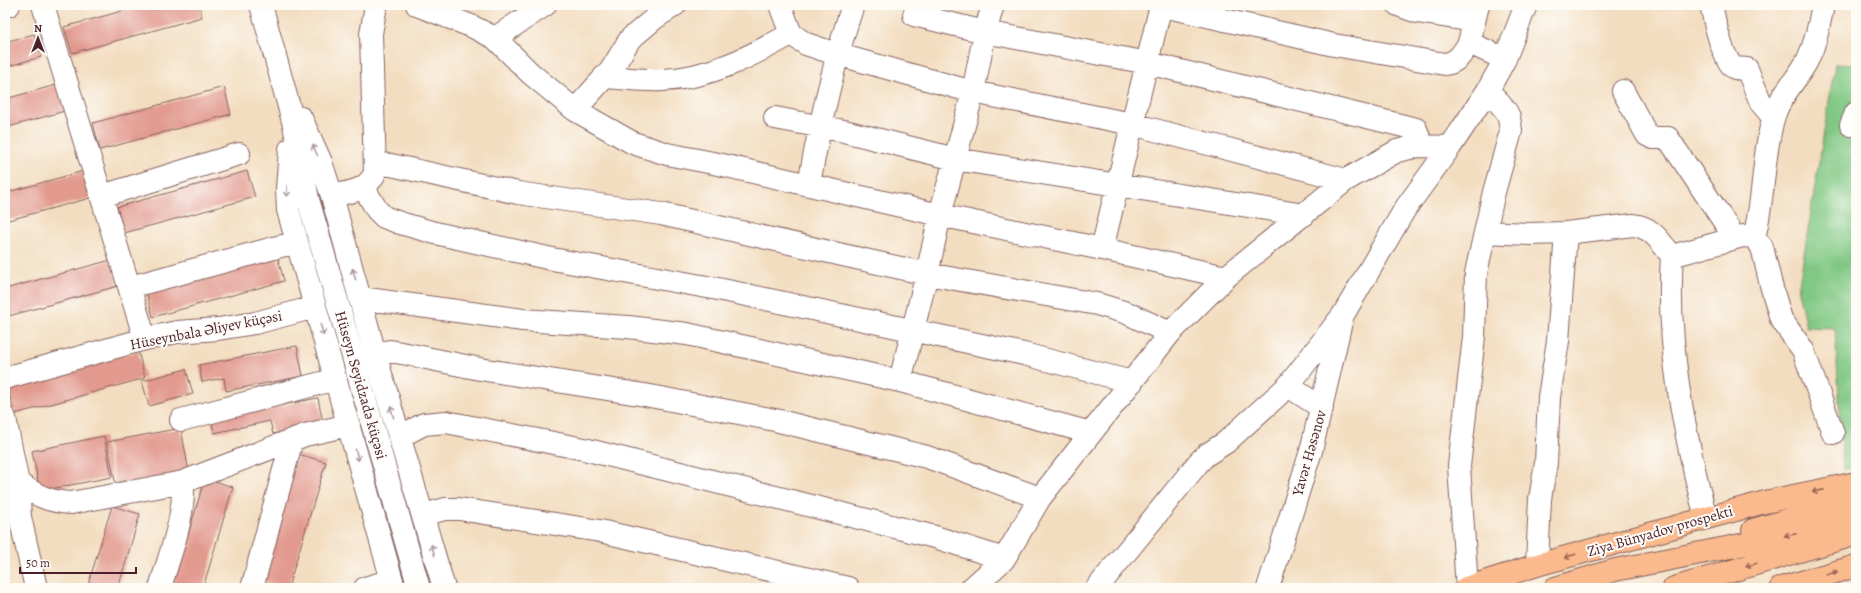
<svg xmlns="http://www.w3.org/2000/svg" width="1861" height="593" viewBox="0 0 1861 593" font-family="Alegreya,serif">
  <style>
    .green { fill: #80c883; stroke: #657457 }
    .building { fill: #e2998e }
    .lines { fill: none; stroke-linecap: round; stroke-linejoin: round }
    .minor-casing { stroke: #85625f; stroke-width: 24 }
    .major-casing { stroke: #85625f; stroke-width: 24 }
    .minor { stroke: #fff; stroke-width: 22 }
    .major { stroke: #fbba8d; stroke-width: 22 }
    .oneway { stroke: #ae9aa0 }
    .oneway2 { stroke: #9a6557 }
    .labels { text-anchor: middle; stroke-width: 4; stroke-linejoin: round; paint-order: stroke }
    .street-label { font-size: 15px; fill: #4a1f2b; stroke: #fdfcf7 }
  </style>
  <rect width="100%" height="100%" fill="#fdfcf7"/>
  <filter id="ink" filterUnits="userSpaceOnUse"><feTurbulence type="fractalNoise" baseFrequency=".025" numOctaves="2"/><feDisplacementMap in="SourceGraphic" scale="8" xChannelSelector="R" yChannelSelector="G"/><feConvolveMatrix kernelMatrix="1 2 1 2 8 2 1 2 1" color-interpolation-filters="sRGB"/></filter>
  <filter id="wash" filterUnits="userSpaceOnUse"><feTurbulence type="fractalNoise" baseFrequency=".012" numOctaves="4" result="noise"/><feDisplacementMap in="SourceGraphic" scale="16" xChannelSelector="R" yChannelSelector="G"/><feGaussianBlur stdDeviation="0.9" result="paint"/><feColorMatrix in="noise" values="0 0 0 0 0 0 0 0 0 0 0 0 0 0 0 0 0 1.4 0 .05"/><feComposite in="paint" operator="in"/></filter>
  <g filter="url(#wash)">
    <rect width="100%" height="100%" fill="#f3ddc0"/>
    <!-- green -->
    <path class="green" d="M 1856,56 L 1856,466 L 1843,470 L 1835,328 L 1806,327 L 1798,291 L 1835,64 L 1854,65 Z"/>
    <g id="blocks">
      <!-- building -->
      <path class="building" d="M 144,5 L 199,5 L 202,17 L 72,53 L 64,27 Z
        M 34,34 L 41,57 L 5,67 L 5,42 Z
        M 60,84 L 68,110 L 5,128 L 5,99 Z
        M 224,87 L 231,114 L 100,150 L 93,123 Z
        M 87,170 L 94,197 L 5,221 L 5,193 Z
        M 247,171 L 255,197 L 124,233 L 117,207 Z
        M 277,255 L 284,281 L 153,317 L 146,291 Z
        M 111,260 L 118,286 L 5,317 L 5,289 Z
        M 297,346 L 303,376 L 226,391 L 224,378 L 202,382 L 199,365 Z
        M 138,351 L 145,378 L 15,414 L 7,387 Z
        M 186,369 L 193,394 L 149,406 L 142,381 Z
        M 318,398 L 323,423 L 273,434 L 270,421 L 214,433 L 211,419 Z
        M 181,428 L 189,472 L 116,486 L 107,442 Z
        M 104,436 L 112,477 L 40,491 L 32,451 Z
        M 298,454 L 326,462 L 288,588 L 284,588 L 259,581 Z
        M 205,478 L 233,487 L 203,588 L 172,588 Z
        M 112,506 L 140,514 L 118,588 L 87,588 Z"/>
    </g>
  </g>
  <g filter="url(#ink)">
    <use href="#blocks" fill-opacity="0" stroke="#85625f" stroke-width="1"/>
    <g class="lines">
      <defs>
        <path id="minor" d="M 43,5 L 145,339
          M 261,5 L 294,125 L 308,199 L 419,588
          M 417,5 L 471,26 L 495,38 L 530,73 L 575,110 L 633,143 L 667,154 L 718,164 L 940,215 L 1102,249 L 1226,277
          M 780,5 L 791,34 L 806,44 L 836,54 L 973,92 L 1132,124 L 1346,180
          M 1159,5 L 1334,45 L 1445,64 C 1458,62 1462,54 1469,43
          M 1398,5 L 1417,12 L 1474,21
          M 1478,5 L 1469,43 L 1505,59
          M 5,6 L 9,5
          M 1712,9 C 1714,20 1724,64 1735,68 C 1739,69 1743,68 1747,69 L 1761,103 L 1773,117
          M 914,15 L 985,32 L 1148,63 L 1416,129 L 1419,137 L 1418,146
          M 495,38 L 545,5
          M 604,77 C 624,78 644,81 663,80 C 710,78 751,56 791,34
          M 1623,91 L 1647,135 L 1653,138 L 1668,138 L 1735,238
          M 575,110 L 611,70 L 630,39 L 655,18 L 675,5
          M 301,118 L 321,162 L 332,196 L 375,354 L 444,588
          M 775,118 L 844,131 L 955,159 L 1304,215
          M 1851,125 L 1856,113
          M 290,149 L 287,189 L 288,210 L 394,588
          M 375,164 L 391,165 L 518,193 L 661,214 L 927,274 L 1097,304 L 1127,313 L 1170,333
          M 809,184 C 820,123 833,64 853,5
          M 364,188 L 377,210 L 384,217 L 400,223 L 435,233 L 552,259 L 718,289 L 1024,354 L 1132,382
          M 102,196 L 239,154
          M 332,196 C 351,191 366,192 375,173 L 371,34 L 376,5
          M 1485,232 L 1529,234 L 1566,233 L 1633,225 C 1653,227 1660,242 1672,256 L 1743,236 L 1754,237 L 1762,247 L 1771,285 L 1781,319 L 1803,350 L 1833,433
          M 1754,237 C 1765,197 1762,155 1774,116 C 1780,95 1797,80 1807,61 C 1816,43 1819,25 1823,5
          M 1102,249 L 1161,5
          M 1672,256 C 1666,344 1684,433 1706,518
          M 130,287 L 296,242
          M 360,298 L 523,320 L 628,327 L 687,334 L 900,381 L 1091,433
          M 375,354 L 390,351 L 407,354 L 480,369 L 645,395 L 775,420 L 927,457 L 1040,498
          M 5,378 L 145,339 L 177,332 L 218,329 L 255,323 L 315,307
          M 900,381 L 927,274 L 940,215 L 973,92 L 985,32 L 993,5
          M 1288,386 L 1322,408
          M 5,418 L 18,483 C 36,495 49,502 71,503 L 183,482 L 305,435 L 349,425
          M 181,420 L 336,379
          M 399,437 L 424,424 L 446,422 L 584,449 L 935,537 L 1004,559
          M 18,483 L 20,517 L 36,588
          M 423,515 L 445,509 L 459,509 L 600,531 L 848,588
          M 1537,565 L 1540,499 L 1546,463 L 1549,397 L 1558,341 L 1566,233
          M 160,588 C 170,553 185,518 183,482
          M 252,588 L 292,440
          M 365,588 L 392,580
          M 972,588 L 1004,559 L 1040,498 L 1170,333 L 1226,277 L 1346,180 L 1397,151 L 1418,146 L 1450,147
          M 1097,588 L 1199,462 L 1206,455 L 1225,443 L 1288,386 L 1343,315 L 1405,209 L 1450,147 L 1488,90 L 1505,59 L 1526,5
          M 1268,588 L 1311,451 L 1341,322
          M 1467,588 L 1459,466 L 1474,337 L 1476,273 L 1494,192 L 1511,131 L 1509,117 L 1506,111 L 1488,90"/>
        <path id="major" d="M 1753,530 L 1856,500
          M 1466,588 L 1537,565 L 1765,502 L 1856,483
          M 1555,588 L 1615,570 L 1856,522
          M 1674,588 L 1847,537
          M 1781,588 L 1856,566"/>
      </defs>
      <!-- minor casing -->
      <use href="#minor" class="minor-casing"/>
      <!-- major casing -->
      <use href="#major" class="major-casing"/>
      <!-- minor -->
      <use href="#minor" class="minor"/>
      <!-- major -->
      <use href="#major" class="major"/>
    </g>
    <!-- one-way arrows -->
    <defs><path id="oneway-shaft" d="M-6 0H5M1.5-3L5.5 0L1.5 3" fill="none" stroke-width="1.6" stroke-linecap="round" stroke-linejoin="round"/></defs>
    <g class="oneway">
      <use href="#oneway-shaft" transform="translate(315 150) rotate(-114)"/>
      <use href="#oneway-shaft" transform="translate(287 191) rotate(93)"/>
      <use href="#oneway-shaft" transform="translate(354 274) rotate(-105)"/>
      <use href="#oneway-shaft" transform="translate(322 330) rotate(74)"/>
      <use href="#oneway-shaft" transform="translate(392 412) rotate(-106)"/>
      <use href="#oneway-shaft" transform="translate(357 455) rotate(74)"/>
      <use href="#oneway-shaft" transform="translate(433 550) rotate(-106)"/>
    </g>
    <g class="oneway2">
      <use href="#oneway-shaft" transform="translate(1818 491) rotate(169)"/>
      <use href="#oneway-shaft" transform="translate(1790 535) rotate(169)"/>
      <use href="#oneway-shaft" transform="translate(1570 556) rotate(164)"/>
      <use href="#oneway-shaft" transform="translate(1751 565) rotate(164)"/>
      <use href="#oneway-shaft" transform="translate(1832 573) rotate(-16)"/>
    </g>
  </g>
  <g class="labels">
    <!-- street labels -->
    <g class="street-label">
      <text transform="translate(206 330) rotate(-11)" y="5">Hüseynbala Əliyev küçəsi</text>
      <text transform="translate(361 385) rotate(74)" y="5">Hüseyn Seyidzadə küçəsi</text>
      <text transform="translate(1309 453) rotate(-74)" y="5">Yavər Həsənov</text>
      <text transform="translate(1660 531) rotate(-16)" y="5">Ziya Bünyadov prospekti</text>
    </g>
  </g>
  <!-- margin -->
  <rect width="1861" height="593" fill="none" stroke="#fdfcf7" stroke-width="20"/>
  <!-- north arrow -->
  <g transform="translate(38 38)" stroke="#fdfcf7" stroke-width="3" paint-order="stroke">
  <path d="M0-3L7 15L0 10L-7 15Z" fill="#4a1f2b"/>
  <text y="-6" font-size="11" font-weight="bold" text-anchor="middle" fill="#4a1f2b">N</text>
  </g>
  <!-- scale -->
  <path d="M20 567v6h116v-6" fill="none" stroke="#4a1f2b" stroke-width="2"/>
  <text x="26" y="567" font-size="12" fill="#4a1f2b" stroke="#fdfcf7" stroke-width="3" paint-order="stroke">50 m</text>
</svg>
